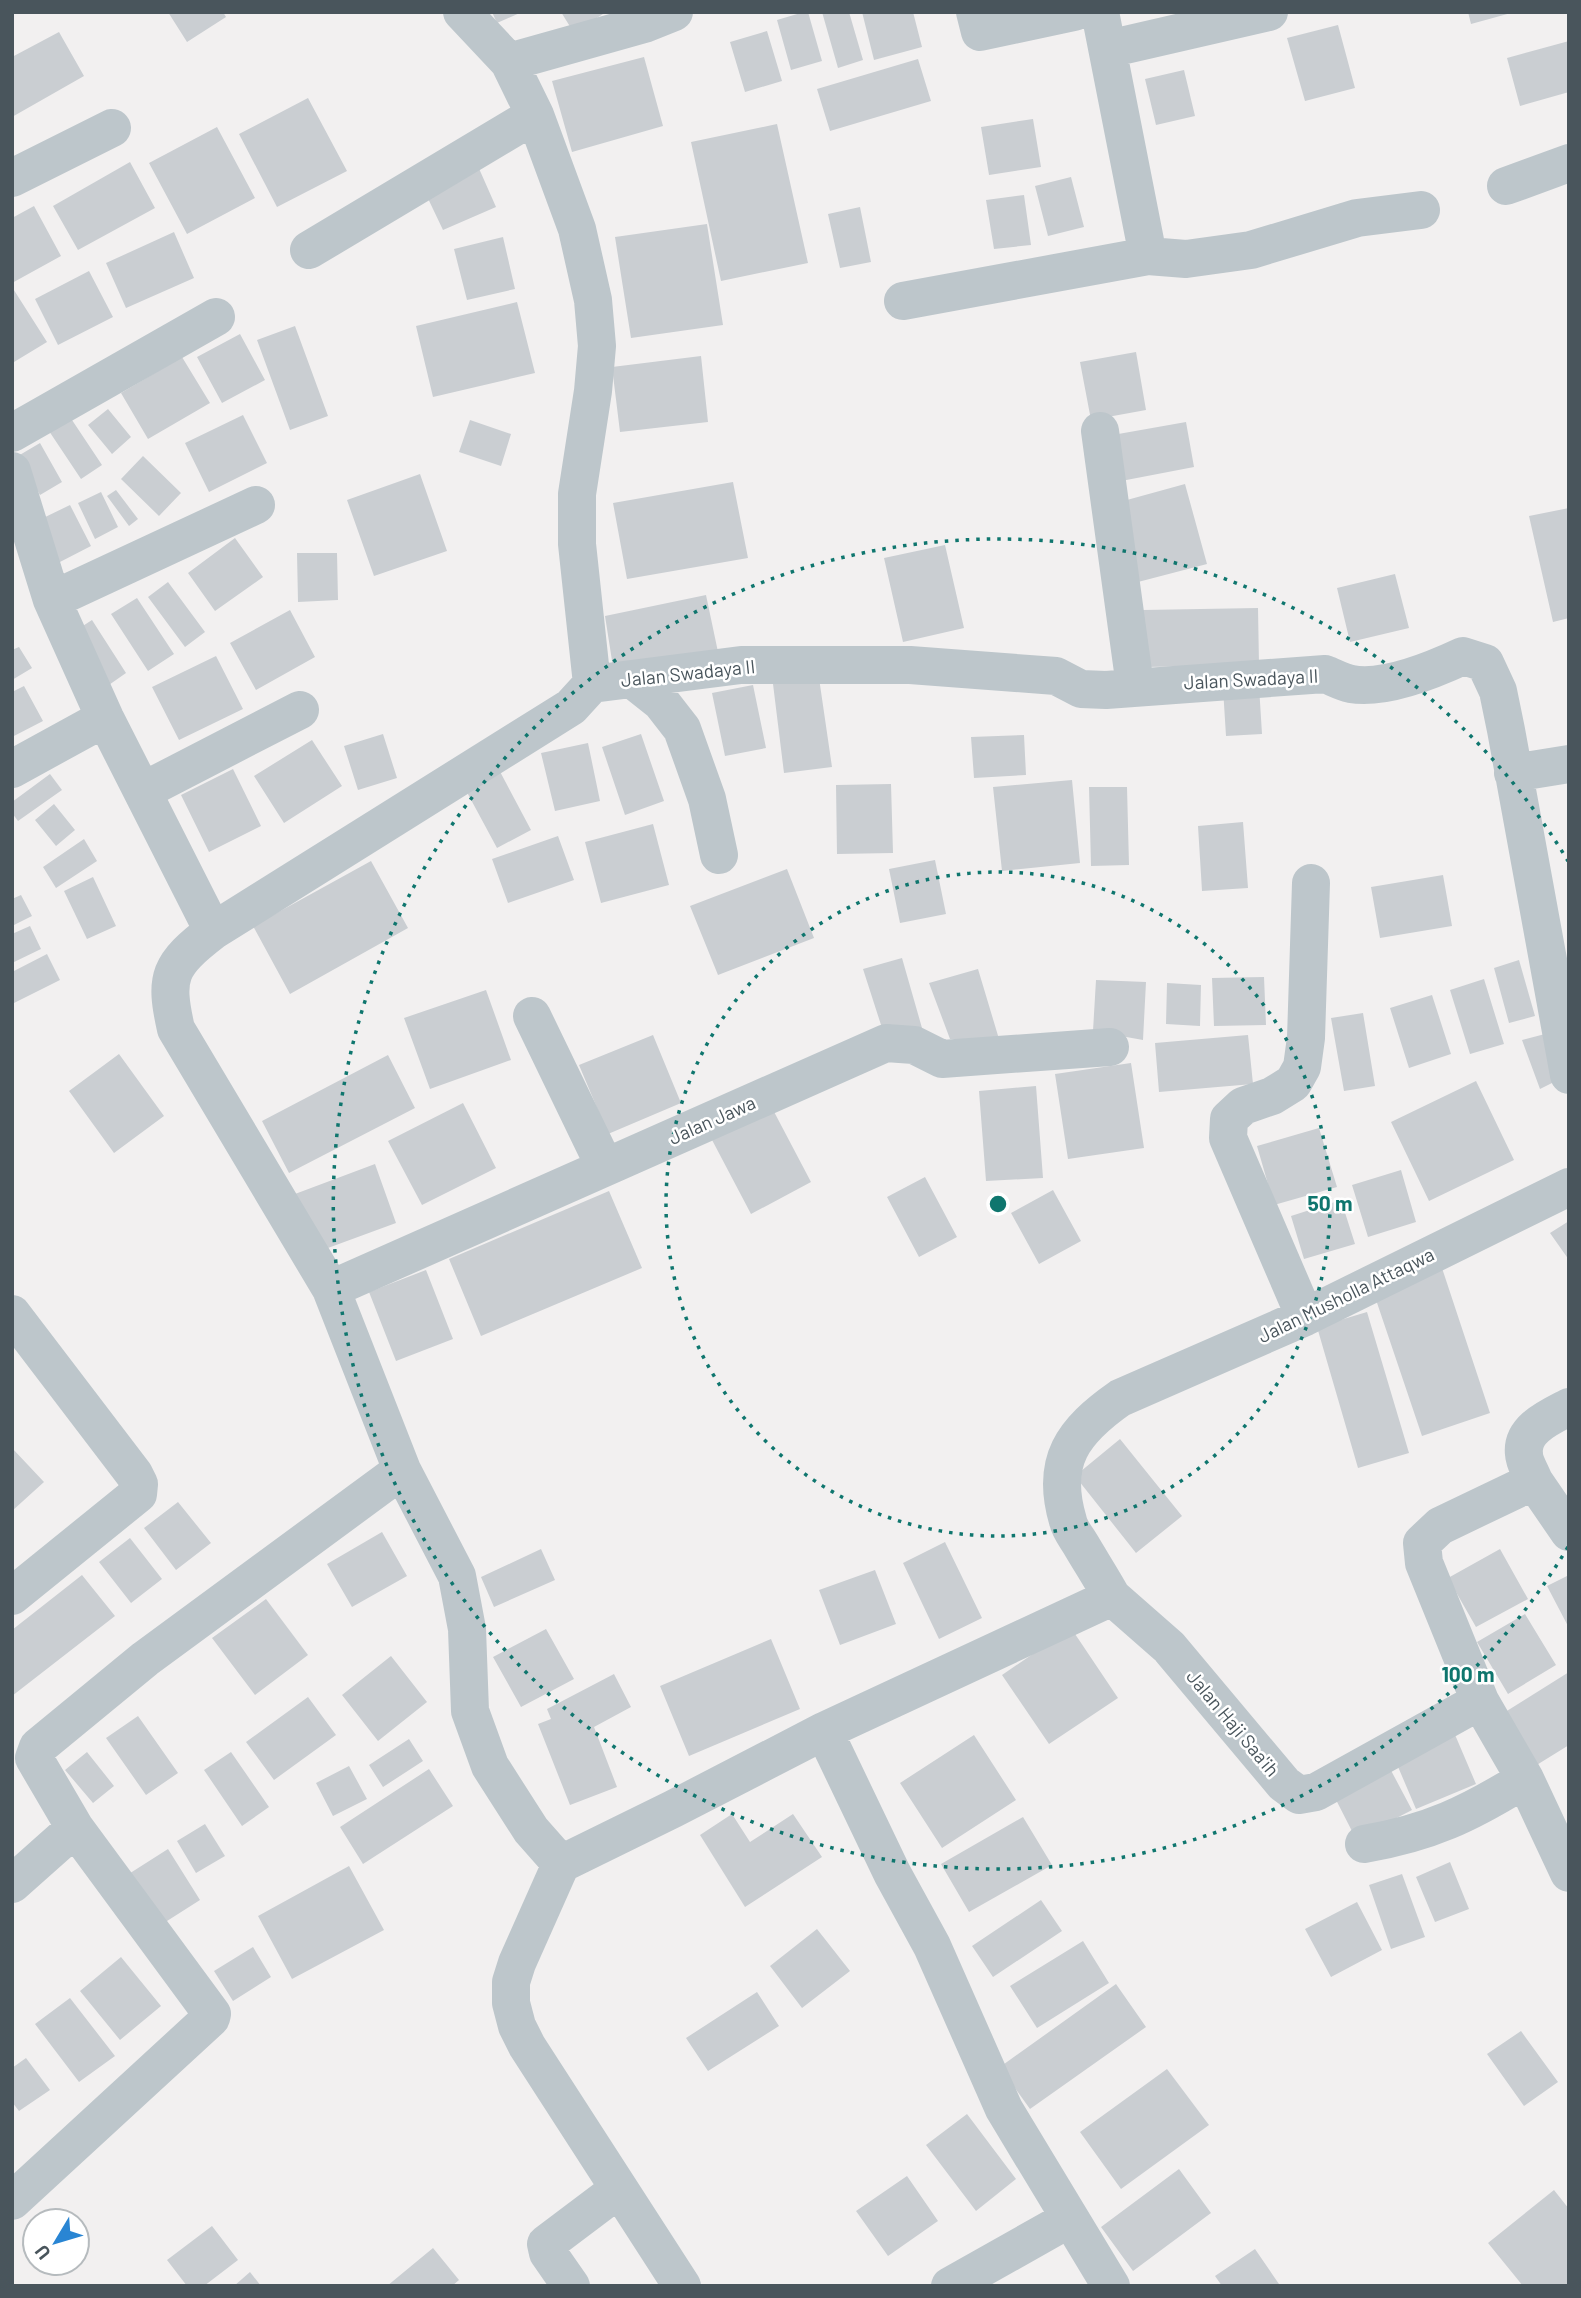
<svg xmlns="http://www.w3.org/2000/svg" width="1581" height="2298" viewBox="0 0 1581 2298" font-family="Barlow,sans-serif">
  <style>
    .building { fill: #caced2 }
    .lines { fill: none; stroke-linecap: round; stroke-linejoin: round }
    .minor { stroke: #bdc6cb; stroke-width: 38 }
    .ring { fill: none; stroke: #0f766e; stroke-width: 3.5; stroke-dasharray: 3.5 7 }
    .labels { text-anchor: middle; stroke-width: 5; stroke-linejoin: round; paint-order: stroke }
    .street-label { font-size: 19px; fill: #49555c; stroke: #fff }
    .centre { fill: #0f766e; stroke: #fff; stroke-width: 3.5 }
    .ring-label { font-size: 21px; text-anchor: middle; font-weight: bold; fill: #0f766e; stroke: #fff; stroke-width: 5; stroke-linejoin: round; paint-order: stroke }
  </style>
  <rect width="100%" height="100%" fill="#f2f0f0"/>
  <!-- building -->
  <path class="building" d="M 168,12 L 223,12 L 226,17 L 187,42 Z
    M 492,12 L 522,12 L 497,23 Z
    M 561,12 L 606,12 L 574,33 Z
    M 804,12 L 808,12 L 822,61 L 791,70 L 777,20 Z
    M 822,12 L 849,12 L 863,60 L 838,68 Z
    M 862,12 L 913,12 L 922,47 L 874,60 Z
    M 1468,12 L 1511,12 L 1511,13 L 1471,24 Z
    M 1338,25 L 1355,88 L 1305,101 L 1287,38 Z
    M 767,31 L 782,81 L 745,92 L 730,42 Z
    M 59,32 L 84,76 L 12,117 L 12,57 Z
    M 1569,41 L 1569,92 L 1520,106 L 1507,58 Z
    M 644,57 L 663,126 L 572,152 L 552,81 Z
    M 918,59 L 931,101 L 830,131 L 817,89 Z
    M 1184,70 L 1195,116 L 1156,125 L 1145,79 Z
    M 308,98 L 347,171 L 277,207 L 239,134 Z
    M 1033,119 L 1041,167 L 989,175 L 981,127 Z
    M 777,124 L 808,263 L 721,281 L 691,142 Z
    M 217,127 L 255,198 L 187,234 L 149,163 Z
    M 130,162 L 155,208 L 78,250 L 53,206 Z
    M 477,164 L 496,207 L 443,230 L 423,188 Z
    M 1071,177 L 1084,227 L 1048,236 L 1035,186 Z
    M 1024,195 L 1031,245 L 994,249 L 986,200 Z
    M 34,206 L 61,256 L 12,283 L 12,218 Z
    M 860,207 L 871,262 L 840,268 L 828,214 Z
    M 707,224 L 723,325 L 631,338 L 615,237 Z
    M 174,232 L 194,278 L 126,308 L 106,263 Z
    M 503,237 L 515,289 L 467,300 L 454,249 Z
    M 89,271 L 113,317 L 58,345 L 35,299 Z
    M 12,287 L 47,342 L 14,362 L 12,360 Z
    M 517,302 L 535,373 L 433,397 L 416,326 Z
    M 295,326 L 328,416 L 290,430 L 257,340 Z
    M 240,334 L 265,380 L 222,403 L 197,357 Z
    M 1136,352 L 1146,410 L 1091,420 L 1080,362 Z
    M 701,356 L 708,422 L 620,432 L 612,367 Z
    M 182,357 L 210,403 L 148,439 L 121,393 Z
    M 108,409 L 131,437 L 112,454 L 88,425 Z
    M 66,411 L 102,465 L 81,479 L 45,425 Z
    M 243,415 L 267,463 L 209,492 L 185,443 Z
    M 470,420 L 511,434 L 501,466 L 459,452 Z
    M 1186,422 L 1194,467 L 1116,482 L 1107,436 Z
    M 40,443 L 62,482 L 40,495 L 18,456 Z
    M 143,456 L 181,493 L 159,516 L 121,479 Z
    M 420,474 L 447,551 L 374,576 L 347,500 Z
    M 733,482 L 748,558 L 627,579 L 613,503 Z
    M 1185,484 L 1207,564 L 1138,582 L 1116,503 Z
    M 116,490 L 138,519 L 129,526 L 107,496 Z
    M 101,492 L 118,527 L 95,539 L 78,503 Z
    M 70,505 L 91,546 L 58,563 L 37,521 Z
    M 1569,508 L 1569,618 L 1553,622 L 1529,516 Z
    M 235,538 L 263,577 L 215,611 L 188,573 Z
    M 945,545 L 964,628 L 903,642 L 884,558 Z
    M 297,553 L 337,553 L 338,600 L 298,602 Z
    M 1395,574 L 1409,628 L 1350,642 L 1337,588 Z
    M 168,582 L 205,632 L 185,647 L 148,597 Z
    M 706,595 L 718,652 L 613,667 L 605,616 Z
    M 137,598 L 174,654 L 148,671 L 111,614 Z
    M 1258,608 L 1259,665 L 1144,667 L 1143,610 Z
    M 290,610 L 315,657 L 256,690 L 230,643 Z
    M 92,620 L 126,673 L 106,687 L 72,633 Z
    M 19,647 L 32,668 L 12,680 L 12,650 Z
    M 216,656 L 243,709 L 179,740 L 152,687 Z
    M 819,678 L 832,767 L 784,773 L 773,684 Z
    M 753,685 L 766,748 L 725,756 L 712,693 Z
    M 24,686 L 43,721 L 12,737 L 12,692 Z
    M 1259,686 L 1262,734 L 1226,736 L 1223,688 Z
    M 383,734 L 397,778 L 358,790 L 344,746 Z
    M 641,734 L 664,801 L 625,815 L 602,747 Z
    M 1024,735 L 1026,775 L 974,778 L 971,737 Z
    M 312,740 L 342,786 L 284,823 L 254,776 Z
    M 588,743 L 600,801 L 555,811 L 541,753 Z
    M 496,764 L 531,830 L 497,848 L 462,783 Z
    M 233,769 L 261,826 L 209,852 L 181,795 Z
    M 50,774 L 62,790 L 18,821 L 12,813 L 12,802 Z
    M 1072,780 L 1080,863 L 1002,871 L 993,787 Z
    M 891,784 L 893,853 L 837,854 L 836,785 Z
    M 1089,787 L 1127,787 L 1129,865 L 1091,866 Z
    M 54,804 L 75,830 L 56,846 L 35,820 Z
    M 1243,822 L 1248,888 L 1202,891 L 1198,826 Z
    M 653,824 L 669,885 L 601,903 L 585,842 Z
    M 558,836 L 574,880 L 508,903 L 492,859 Z
    M 84,839 L 97,861 L 56,888 L 43,867 Z
    M 935,860 L 946,914 L 900,923 L 889,869 Z
    M 371,861 L 408,928 L 290,994 L 253,926 Z
    M 787,869 L 814,938 L 718,975 L 690,906 Z
    M 1443,875 L 1452,926 L 1380,938 L 1371,887 Z
    M 93,877 L 116,926 L 87,939 L 64,891 Z
    M 21,895 L 32,916 L 12,926 L 12,899 Z
    M 30,926 L 41,949 L 12,963 L 12,934 Z
    M 47,954 L 60,980 L 12,1004 L 12,972 Z
    M 902,958 L 922,1028 L 882,1028 L 863,969 Z
    M 1519,960 L 1535,1016 L 1509,1023 L 1494,968 Z
    M 978,969 L 999,1039 L 950,1039 L 929,983 Z
    M 1264,977 L 1266,1025 L 1214,1026 L 1212,978 Z
    M 1484,979 L 1504,1044 L 1470,1054 L 1450,990 Z
    M 1096,980 L 1146,982 L 1143,1040 L 1093,1031 Z
    M 1167,983 L 1201,985 L 1200,1026 L 1166,1024 Z
    M 486,990 L 511,1060 L 430,1089 L 404,1018 Z
    M 1432,995 L 1451,1054 L 1409,1068 L 1390,1008 Z
    M 1363,1013 L 1375,1086 L 1344,1091 L 1331,1018 Z
    M 1545,1034 L 1556,1081 L 1540,1089 L 1522,1040 Z
    M 653,1035 L 681,1103 L 608,1134 L 579,1065 Z
    M 1248,1035 L 1253,1084 L 1159,1092 L 1155,1043 Z
    M 119,1054 L 164,1116 L 114,1153 L 69,1091 Z
    M 388,1055 L 415,1108 L 289,1173 L 262,1121 Z
    M 1131,1063 L 1144,1148 L 1068,1159 L 1055,1074 Z
    M 1476,1081 L 1514,1160 L 1429,1201 L 1391,1122 Z
    M 1036,1086 L 1043,1178 L 986,1181 L 979,1091 Z
    M 463,1103 L 496,1168 L 422,1205 L 388,1141 Z
    M 771,1106 L 811,1182 L 751,1214 L 711,1138 Z
    M 1319,1128 L 1337,1187 L 1274,1205 L 1257,1146 Z
    M 375,1164 L 396,1223 L 317,1252 L 295,1194 Z
    M 1401,1170 L 1416,1222 L 1368,1237 L 1352,1185 Z
    M 925,1177 L 957,1237 L 919,1257 L 887,1197 Z
    M 1053,1190 L 1081,1241 L 1039,1264 L 1011,1213 Z
    M 609,1191 L 642,1268 L 481,1336 L 449,1259 Z
    M 1341,1200 L 1355,1244 L 1304,1259 L 1291,1216 Z
    M 1569,1221 L 1569,1260 L 1550,1233 Z
    M 1440,1262 L 1490,1413 L 1422,1436 L 1371,1285 Z
    M 426,1270 L 453,1339 L 396,1361 L 369,1292 Z
    M 1367,1312 L 1409,1453 L 1358,1468 L 1317,1327 Z
    M 1120,1439 L 1182,1516 L 1136,1553 L 1075,1476 Z
    M 12,1448 L 44,1482 L 12,1511 Z
    M 178,1502 L 211,1543 L 176,1570 L 144,1528 Z
    M 382,1532 L 407,1576 L 352,1607 L 327,1564 Z
    M 130,1538 L 162,1579 L 131,1603 L 99,1562 Z
    M 945,1542 L 982,1618 L 939,1639 L 903,1563 Z
    M 541,1549 L 555,1580 L 494,1607 L 481,1577 Z
    M 1500,1549 L 1528,1599 L 1476,1627 L 1448,1578 Z
    M 875,1570 L 896,1624 L 840,1645 L 819,1590 Z
    M 82,1575 L 115,1616 L 12,1696 L 12,1630 Z
    M 1569,1575 L 1569,1628 L 1547,1586 Z
    M 266,1599 L 308,1655 L 255,1695 L 212,1638 Z
    M 1525,1614 L 1556,1665 L 1508,1694 L 1477,1642 Z
    M 1071,1628 L 1118,1698 L 1049,1744 L 1002,1675 Z
    M 546,1629 L 574,1679 L 521,1707 L 493,1657 Z
    M 771,1639 L 800,1709 L 689,1756 L 660,1686 Z
    M 391,1656 L 427,1702 L 378,1741 L 342,1695 Z
    M 1569,1672 L 1569,1745 L 1527,1771 L 1494,1719 Z
    M 614,1674 L 631,1707 L 594,1727 L 617,1787 L 570,1805 L 538,1724 L 551,1719 L 547,1709 Z
    M 308,1697 L 336,1735 L 274,1780 L 246,1742 Z
    M 138,1716 L 178,1773 L 146,1795 L 106,1738 Z
    M 1453,1730 L 1476,1784 L 1416,1809 L 1393,1755 Z
    M 974,1735 L 1016,1800 L 942,1848 L 900,1783 Z
    M 409,1739 L 423,1761 L 383,1787 L 369,1765 Z
    M 87,1752 L 114,1786 L 93,1803 L 65,1770 Z
    M 231,1752 L 269,1807 L 242,1826 L 204,1770 Z
    M 1386,1761 L 1412,1810 L 1356,1839 L 1331,1790 Z
    M 349,1766 L 367,1799 L 333,1816 L 316,1783 Z
    M 429,1769 L 453,1806 L 363,1864 L 340,1827 Z
    M 732,1814 L 750,1842 L 793,1814 L 822,1857 L 745,1907 L 700,1835 Z
    M 1023,1817 L 1052,1865 L 969,1912 L 941,1864 Z
    M 205,1824 L 225,1856 L 196,1873 L 177,1841 Z
    M 168,1849 L 200,1900 L 156,1928 L 124,1877 Z
    M 1450,1862 L 1469,1909 L 1435,1922 L 1416,1877 Z
    M 349,1866 L 384,1930 L 292,1979 L 258,1916 Z
    M 1402,1874 L 1425,1937 L 1391,1949 L 1369,1885 Z
    M 1041,1900 L 1062,1931 L 993,1977 L 972,1946 Z
    M 1357,1902 L 1382,1950 L 1331,1977 L 1305,1929 Z
    M 817,1929 L 850,1971 L 802,2008 L 770,1966 Z
    M 1083,1941 L 1109,1983 L 1037,2028 L 1010,1986 Z
    M 253,1947 L 271,1977 L 233,2001 L 214,1971 Z
    M 121,1957 L 161,2006 L 120,2040 L 80,1991 Z
    M 1116,1984 L 1146,2027 L 1030,2109 L 1000,2067 Z
    M 757,1992 L 779,2026 L 708,2071 L 686,2038 Z
    M 70,1998 L 115,2056 L 79,2082 L 35,2024 Z
    M 1521,2031 L 1558,2082 L 1524,2106 L 1487,2054 Z
    M 26,2058 L 50,2090 L 19,2111 L 12,2102 L 12,2068 Z
    M 1167,2069 L 1209,2125 L 1121,2189 L 1080,2132 Z
    M 967,2114 L 1016,2179 L 976,2211 L 926,2145 Z
    M 1179,2169 L 1211,2213 L 1133,2271 L 1101,2227 Z
    M 907,2176 L 938,2221 L 888,2256 L 856,2211 Z
    M 1554,2190 L 1569,2209 L 1569,2286 L 1523,2286 L 1488,2243 Z
    M 212,2226 L 238,2260 L 204,2286 L 187,2286 L 167,2260 Z
    M 433,2248 L 459,2280 L 452,2286 L 387,2286 Z
    M 1255,2249 L 1279,2284 L 1222,2286 L 1215,2276 Z
    M 250,2272 L 261,2286 L 234,2286 Z"/>
  <g class="lines">
    <!-- minor -->
    <path class="minor" d="M 462,12 L 509,62 L 535,115 L 577,229 L 593,300 L 597,346 L 593,391 L 577,494 L 577,544 L 592,684 L 571,707 L 213,931 C 169,965 164,976 176,1029 L 331,1289 L 402,1470 L 457,1576 L 467,1629 L 470,1711 L 490,1766 L 531,1830 L 561,1864
      M 975,12 L 980,32 L 1074,12
      M 1100,12 L 1148,256 L 1186,259 L 1251,250 L 1357,218 L 1421,210
      M 1108,49 L 1269,12
      M 509,62 L 644,24 L 674,12
      M 12,178 L 112,128
      M 1506,186 L 1569,163
      M 309,250 L 535,115
      M 903,301 L 1148,256
      M 1100,431 L 1135,686
      M 12,433 L 216,317
      M 12,471 L 52,600 L 105,718 L 213,931
      M 52,600 L 256,505
      M 632,679 L 661,702 L 682,729 L 707,799 L 719,855
      M 592,684 L 741,665 L 910,665 L 1056,676 L 1081,689 L 1106,690 L 1325,674 C 1333,677 1342,682 1351,684 C 1384,690 1433,670 1463,656 L 1485,663 L 1498,691 L 1506,730 L 1569,1075
      M 12,769 L 105,718
      M 1513,773 L 1569,764
      M 143,791 L 300,710
      M 532,1016 L 605,1167
      M 331,1289 L 886,1043 L 914,1045 L 942,1059 L 1110,1047
      M 12,1314 L 134,1474 L 139,1484 L 138,1494 L 12,1596
      M 1305,1317 L 1228,1138 L 1229,1119 L 1243,1106 L 1272,1096 L 1293,1083 L 1302,1067 L 1306,1038 L 1311,883
      M 1534,1481 L 1569,1532
      M 1112,1597 L 1169,1647 L 1284,1784 L 1299,1795 L 1316,1792 L 1480,1701 L 1525,1779 L 1569,1873
      M 1480,1701 L 1424,1563 L 1422,1543 L 1440,1526 L 1534,1481 C 1531,1473 1524,1462 1524,1454 C 1521,1429 1550,1417 1569,1407
      M 824,1731 L 1112,1597 C 1102,1579 1091,1562 1081,1545 C 1077,1538 1070,1530 1068,1521 C 1050,1461 1073,1431 1120,1398 L 1305,1317 L 1569,1187
      M 1364,1844 C 1429,1833 1469,1814 1525,1779
      M 12,1884 L 75,1828
      M 12,2201 L 211,2018 L 212,2014 L 75,1828 L 34,1758 L 38,1747 L 145,1659 L 402,1470
      M 571,2286 L 548,2253 L 546,2244 L 619,2189
      M 682,2286 L 527,2046 L 517,2026 L 511,2003 L 511,1982 L 517,1963 L 561,1864 L 673,1809 L 824,1731 L 892,1873 L 932,1946 L 1004,2109 L 1111,2286
      M 950,2286 L 1069,2219"/>
  </g>
  <!-- distance rings -->
  <g class="ring">
    <circle cx="998" cy="1204" r="332"/>
    <path d="M1568 1547A665 665 0 1 1 1568 861"/>
  </g>
  <g class="labels">
    <!-- street labels -->
    <g class="street-label">
      <text transform="translate(688 673) rotate(-6)" y="7">Jalan Swadaya II</text>
      <text transform="translate(1251 679) rotate(-3)" y="7">Jalan Swadaya II</text>
      <text transform="translate(712 1120) rotate(-24)" y="7">Jalan Jawa</text>
      <text transform="translate(1346 1295) rotate(-26)" y="7">Jalan Musholla Attaqwa</text>
      <text transform="translate(1233 1723) rotate(50)" y="7">Jalan Haji Saa'ih</text>
    </g>
  </g>
  <circle cx="998" cy="1204" r="10" class="centre"/>
  <g class="ring-label">
    <text x="1330" y="1211">50 m</text>
    <text x="1468" y="1682">100 m</text>
  </g>
  <!-- border -->
  <rect width="1581" height="2298" fill="none" stroke="#49555c" stroke-width="28"/>
  <!-- north arrow -->
  <g transform="translate(56 2242) rotate(232)"><circle r="33" fill="#ffffff" stroke="#b6bbbe" stroke-width="2"/>
  <path d="M0-5L12 26L0 18L-12 26Z" fill="#2985d3"/>
  <text y="-10" font-size="19" font-weight="bold" text-anchor="middle" fill="#49555c">U</text>
  </g>
</svg>
